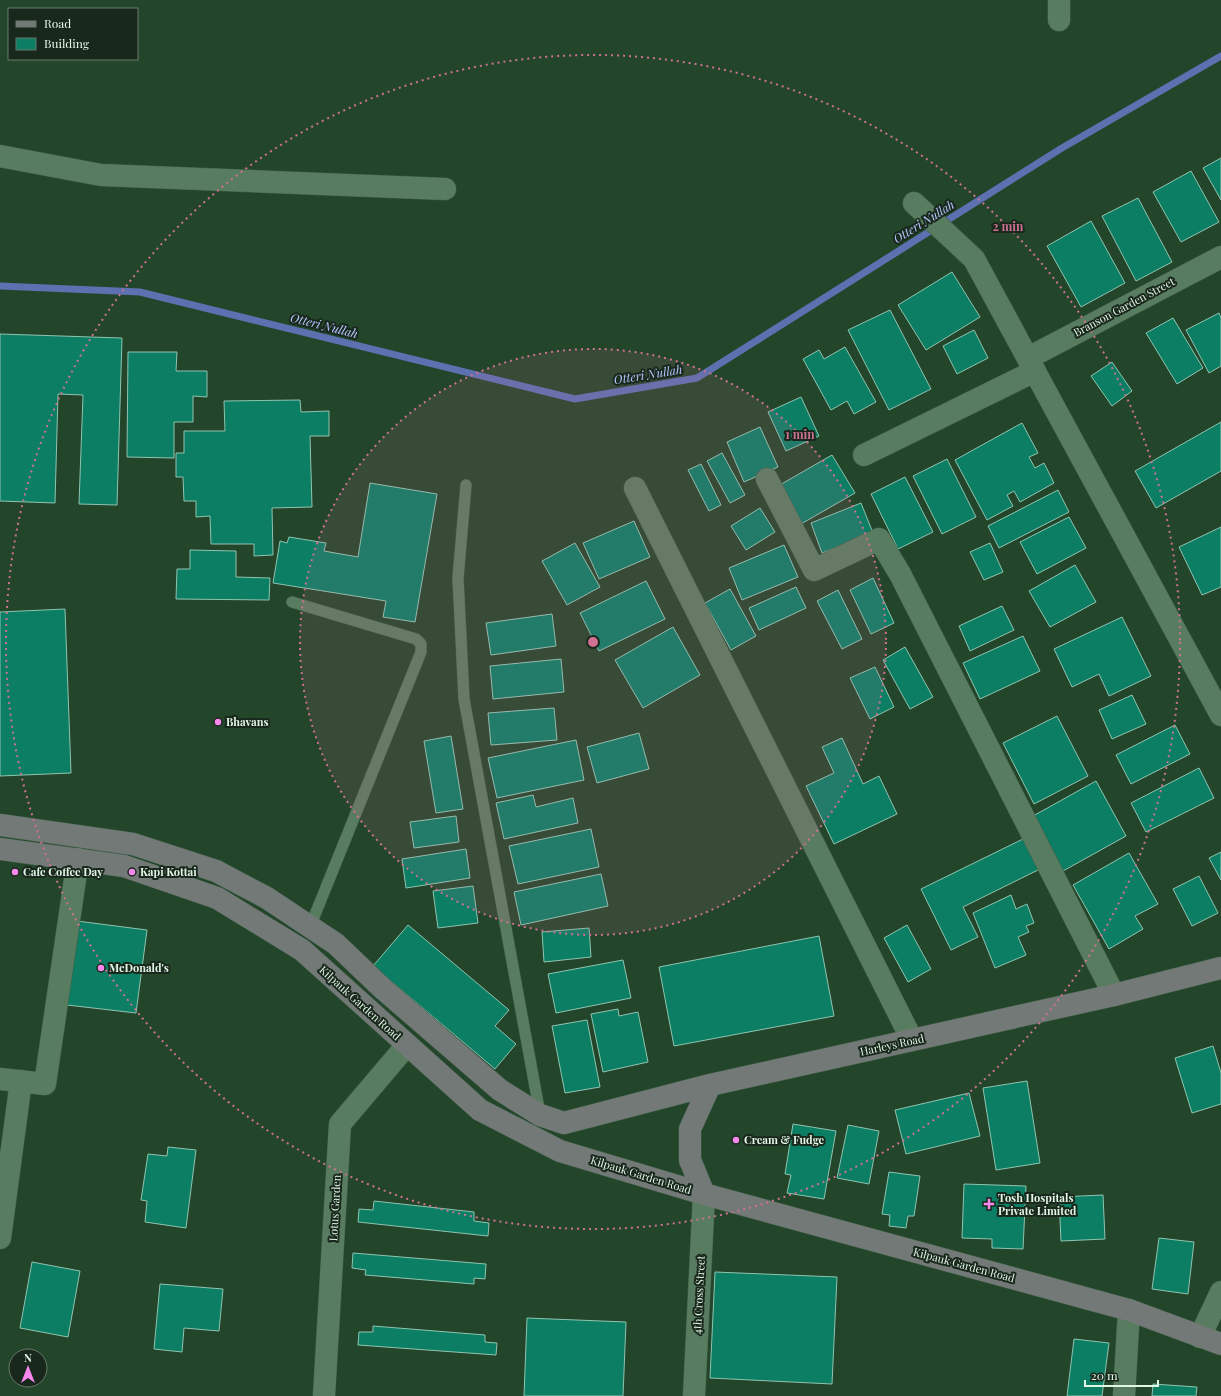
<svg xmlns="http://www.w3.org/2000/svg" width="1221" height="1396" viewBox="0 0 1221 1396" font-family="'Playfair Display',serif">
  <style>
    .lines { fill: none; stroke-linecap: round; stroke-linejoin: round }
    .stream { stroke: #5d70b0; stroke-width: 7 }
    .building { fill: #0b7e63; stroke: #90c4b1 }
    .service-casing { stroke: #40604a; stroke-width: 12 }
    .minor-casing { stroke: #40604a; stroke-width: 23 }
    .secondary-casing { stroke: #40604a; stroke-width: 23 }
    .service { stroke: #587c5f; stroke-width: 11 }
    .minor { stroke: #587c5f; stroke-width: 22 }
    .secondary { stroke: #737976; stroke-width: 22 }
    .ring { fill: none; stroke: #cf7192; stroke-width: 2; stroke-dasharray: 2 4 }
    .poi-dot { fill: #f688ed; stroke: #19281c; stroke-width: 1.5 }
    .labels { text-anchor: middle; stroke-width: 4; stroke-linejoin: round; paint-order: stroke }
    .street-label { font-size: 11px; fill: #e2f6e5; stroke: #19281c }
    .poi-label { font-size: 11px; font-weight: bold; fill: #e2f6e5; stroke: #19281c; text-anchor: start }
    .water-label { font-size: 12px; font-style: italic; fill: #b4c7fd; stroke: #19281c }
    .centre { fill: #cf7192; stroke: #19281c; stroke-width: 2 }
    .ring-label { font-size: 12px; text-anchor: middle; font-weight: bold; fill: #cf7192; stroke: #19281c; stroke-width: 4; stroke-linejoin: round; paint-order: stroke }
  </style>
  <rect width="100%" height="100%" fill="#23462b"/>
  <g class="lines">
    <!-- stream -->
    <path class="stream" d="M 0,286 L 140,292 L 575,399 L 697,378 L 1062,148 L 1221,56"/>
  </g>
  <!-- building -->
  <path class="building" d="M 1221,158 L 1221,200 L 1203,168 Z
    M 1191,171 L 1219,222 L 1181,242 L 1153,192 Z
    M 1138,198 L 1172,262 L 1136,281 L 1102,216 Z
    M 1091,221 L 1125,283 L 1081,307 L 1047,246 Z
    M 952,272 L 980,317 L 926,350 L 898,305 Z
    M 890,310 L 931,389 L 889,410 L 848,330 Z
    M 1219,313 L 1221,318 L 1221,366 L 1209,373 L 1186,330 Z
    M 1173,318 L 1203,368 L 1177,384 L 1146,333 Z
    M 974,330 L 988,358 L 957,374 L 943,346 Z
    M 0,334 L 122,338 L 117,505 L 79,504 L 83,395 L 58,394 L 55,503 L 0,501 Z
    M 845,347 L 876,402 L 854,414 L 847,401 L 831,410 L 803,359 L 819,350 L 824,359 Z
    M 128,352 L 177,352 L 176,371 L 207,371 L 207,397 L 193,396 L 193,422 L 174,422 L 174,458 L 127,457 Z
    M 1112,362 L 1132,391 L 1112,406 L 1091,376 Z
    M 801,397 L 819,436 L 786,451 L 768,412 Z
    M 300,400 L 301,412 L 329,411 L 329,436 L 310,436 L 312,507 L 272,508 L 273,555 L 254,556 L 254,544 L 211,544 L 210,516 L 196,517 L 196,501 L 184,501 L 183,477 L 176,477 L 176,453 L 184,453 L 184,431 L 225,431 L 224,401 Z
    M 1221,422 L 1221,471 L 1156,508 L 1135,471 Z
    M 1022,423 L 1038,453 L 1029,457 L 1035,468 L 1044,463 L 1054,483 L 1020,502 L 1014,491 L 1007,495 L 1013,506 L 987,520 L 955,460 Z
    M 760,427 L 778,467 L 744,482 L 727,442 Z
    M 722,453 L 745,495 L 730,503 L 707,461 Z
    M 832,455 L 855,493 L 801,524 L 778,486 Z
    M 947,459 L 976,517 L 942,534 L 913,476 Z
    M 701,464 L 721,505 L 709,511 L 688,470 Z
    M 905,477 L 933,532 L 898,549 L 871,494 Z
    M 370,483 L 437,494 L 415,622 L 383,617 L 386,601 L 273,583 L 280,541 L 287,543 L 289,537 L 326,543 L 324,551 L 358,557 Z
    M 1058,490 L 1069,512 L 999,548 L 988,526 Z
    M 861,503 L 873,533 L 822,553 L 811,523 Z
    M 760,508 L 775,532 L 746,550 L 731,526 Z
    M 1069,517 L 1086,548 L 1037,574 L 1020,542 Z
    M 634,521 L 650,557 L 599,579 L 583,543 Z
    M 1221,527 L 1221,587 L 1202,595 L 1179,547 Z
    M 575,543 L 600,587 L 567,605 L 542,561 Z
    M 990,543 L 1003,572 L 984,580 L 970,552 Z
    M 784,545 L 798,577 L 742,600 L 729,568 Z
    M 190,550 L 236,551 L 236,577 L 270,578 L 269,600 L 176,599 L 177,569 L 190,569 Z
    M 1075,565 L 1096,602 L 1050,627 L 1029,591 Z
    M 873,578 L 894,623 L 871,634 L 850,590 Z
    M 646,581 L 665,619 L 599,651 L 580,613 Z
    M 796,587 L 806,608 L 759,630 L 749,608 Z
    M 730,589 L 756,636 L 731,650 L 705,603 Z
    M 838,590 L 862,639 L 842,649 L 817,601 Z
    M 1002,606 L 1014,630 L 970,651 L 959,626 Z
    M 65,609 L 71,773 L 0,776 L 0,612 Z
    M 552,614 L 556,646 L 491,655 L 486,623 Z
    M 1122,617 L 1151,676 L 1109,696 L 1099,674 L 1072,687 L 1054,649 Z
    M 673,627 L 700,675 L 643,708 L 615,660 Z
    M 1023,636 L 1040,671 L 980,699 L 963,663 Z
    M 905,647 L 933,697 L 910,709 L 883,660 Z
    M 561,659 L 564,692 L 493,699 L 490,666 Z
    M 875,667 L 894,707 L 870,719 L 850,678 Z
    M 1132,695 L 1146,724 L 1112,739 L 1099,710 Z
    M 554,708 L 557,740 L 491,745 L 488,713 Z
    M 1057,716 L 1088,776 L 1034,804 L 1003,743 Z
    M 1175,725 L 1190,754 L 1131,784 L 1116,755 Z
    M 639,733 L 649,769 L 597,783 L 587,747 Z
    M 451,736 L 463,809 L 436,813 L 424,741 Z
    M 842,738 L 863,784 L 879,776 L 897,814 L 834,844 L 806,786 L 834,773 L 822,747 Z
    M 576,740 L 584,780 L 497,798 L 488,758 Z
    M 1199,768 L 1214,798 L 1146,832 L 1131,803 Z
    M 1096,781 L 1126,836 L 1063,871 L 1033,816 Z
    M 533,795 L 536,807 L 573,798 L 578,823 L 504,839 L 496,803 Z
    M 456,816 L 459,842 L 414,848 L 410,822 Z
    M 591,829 L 599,867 L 518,884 L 509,846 Z
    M 1025,838 L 1040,869 L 963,907 L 978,937 L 951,950 L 921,889 Z
    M 466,849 L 470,878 L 406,888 L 402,859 Z
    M 1221,852 L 1221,880 L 1209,858 Z
    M 1129,853 L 1158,904 L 1135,916 L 1143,929 L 1109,949 L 1073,885 Z
    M 601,874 L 608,906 L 521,925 L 514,892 Z
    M 1199,876 L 1218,913 L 1192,926 L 1173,889 Z
    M 473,886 L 478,923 L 438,928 L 433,891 Z
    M 1011,895 L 1016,909 L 1027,904 L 1034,923 L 1026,926 L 1029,932 L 1018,937 L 1026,955 L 995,968 L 973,913 Z
    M 77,921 L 147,930 L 136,1013 L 67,1005 Z
    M 408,925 L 509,1010 L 495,1026 L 516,1044 L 495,1069 L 373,966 Z
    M 907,925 L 931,969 L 908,982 L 884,938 Z
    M 589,928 L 591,957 L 544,962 L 542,932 Z
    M 819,936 L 834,1016 L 674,1046 L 659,967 Z
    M 623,960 L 631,998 L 556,1013 L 548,974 Z
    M 618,1009 L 619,1016 L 638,1012 L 648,1062 L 603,1072 L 591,1014 Z
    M 587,1020 L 600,1087 L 565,1093 L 552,1026 Z
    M 1213,1046 L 1221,1073 L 1221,1104 L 1192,1113 L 1175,1058 Z
    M 1027,1081 L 1040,1163 L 996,1170 L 983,1088 Z
    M 969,1093 L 980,1136 L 906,1154 L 895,1110 Z
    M 793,1124 L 836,1131 L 824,1199 L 787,1193 L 791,1175 L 785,1174 Z
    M 848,1125 L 879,1131 L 869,1184 L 837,1178 Z
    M 168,1147 L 196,1150 L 186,1228 L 145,1222 L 147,1201 L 141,1200 L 148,1154 L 167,1156 Z
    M 889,1172 L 920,1176 L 914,1216 L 908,1216 L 906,1228 L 889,1226 L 890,1215 L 882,1214 Z
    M 964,1184 L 1026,1186 L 1023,1249 L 992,1248 L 992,1239 L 962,1238 Z
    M 1103,1195 L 1105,1239 L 1061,1241 L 1059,1197 Z
    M 374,1201 L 474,1212 L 474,1221 L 489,1223 L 488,1236 L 358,1222 L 359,1209 L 373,1210 Z
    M 1159,1238 L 1194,1242 L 1188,1294 L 1152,1289 Z
    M 353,1253 L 486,1264 L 485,1279 L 474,1278 L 474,1284 L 365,1275 L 366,1270 L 352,1268 Z
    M 32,1262 L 80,1271 L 68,1337 L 20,1328 Z
    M 715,1272 L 837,1277 L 832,1384 L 710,1378 Z
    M 160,1284 L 223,1289 L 219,1331 L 184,1328 L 182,1352 L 154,1349 Z
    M 527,1318 L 626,1322 L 623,1396 L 524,1396 Z
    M 373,1326 L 485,1335 L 485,1342 L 497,1343 L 496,1355 L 358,1345 L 359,1332 L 373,1332 Z
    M 1074,1339 L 1109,1343 L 1102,1396 L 1067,1396 Z
    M 1153,1384 L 1197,1387 L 1196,1396 L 1152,1396 Z"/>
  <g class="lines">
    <defs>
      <path id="service" d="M 466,485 L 458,578 L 464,699 L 540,1114
        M 292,602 L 416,639 L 421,644 L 421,652 L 310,927"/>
      <path id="minor" d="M 1059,20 L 1059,0
        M 0,156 L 101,175 L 445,189
        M 914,203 L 974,259 L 1221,715
        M 1028,358 L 1221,257
        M 864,455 L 1035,371
        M 767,479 L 814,570 L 879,539 L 900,574 L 1114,995
        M 635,488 L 912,1040
        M 0,1079 L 45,1084 L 78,859
        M 0,1238 L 21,1081
        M 1200,1337 L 1221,1292
        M 324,1396 L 340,1124 L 407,1045
        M 694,1396 L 704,1194
        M 1124,1396 L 1129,1310"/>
      <path id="secondary" d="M 0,825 L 133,844 L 216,871 L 267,898 L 336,944 L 382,988 L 500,1090 L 540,1115 L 564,1123 L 710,1085 L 1114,995 L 1221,968
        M 0,849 L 124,866 L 217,898 L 302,950 L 480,1110 L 560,1151 L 704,1194 L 1129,1310 L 1221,1344
        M 704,1194 L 690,1160 L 690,1129 L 710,1085"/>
    </defs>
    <!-- service casing -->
    <use href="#service" class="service-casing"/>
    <!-- minor casing -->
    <use href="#minor" class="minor-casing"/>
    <!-- secondary casing -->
    <use href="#secondary" class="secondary-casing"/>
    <!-- service -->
    <use href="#service" class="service"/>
    <!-- minor -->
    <use href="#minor" class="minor"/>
    <!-- secondary -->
    <use href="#secondary" class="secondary"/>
  </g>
  <!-- distance rings -->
  <circle cx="593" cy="642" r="293" fill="#cf7192" fill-opacity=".12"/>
  <g class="ring">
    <circle cx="593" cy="642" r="293"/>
    <circle cx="593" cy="642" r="587"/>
  </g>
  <!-- markers -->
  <g class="poi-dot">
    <circle cx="218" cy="722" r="4"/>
    <circle cx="15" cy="872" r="4"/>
    <circle cx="132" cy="872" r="4"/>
    <circle cx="101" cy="968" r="4"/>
    <circle cx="736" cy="1140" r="4"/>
    <path d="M987 1198h4v4h4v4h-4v4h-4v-4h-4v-4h4z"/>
  </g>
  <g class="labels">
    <!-- street labels -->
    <g class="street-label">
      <text transform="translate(1124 307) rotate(-28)" y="4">Branson Garden Street</text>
      <text transform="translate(360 1003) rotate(42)" y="4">Kilpauk Garden Road</text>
      <text transform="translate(892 1045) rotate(-12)" y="4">Harleys Road</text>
      <text transform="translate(641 1175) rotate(17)" y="4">Kilpauk Garden Road</text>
      <text transform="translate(335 1208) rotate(-87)" y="4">Lotus Garden</text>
      <text transform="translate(964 1265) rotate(15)" y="4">Kilpauk Garden Road</text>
      <text transform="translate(699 1295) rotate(-87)" y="4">4th Cross Street</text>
    </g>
    <!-- poi labels -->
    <g class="poi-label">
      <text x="226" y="726">Bhavans</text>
      <text x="23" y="876">Cafe Coffee Day</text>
      <text x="140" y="876">Kapi Kottai</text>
      <text x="109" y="972">McDonald's</text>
      <text x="744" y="1144">Cream &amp; Fudge</text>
      <text x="998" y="1202">Tosh Hospitals<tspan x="998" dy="13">Private Limited</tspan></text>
    </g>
    <!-- water labels -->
    <g class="water-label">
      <text transform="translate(924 222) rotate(-32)" y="4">Otteri Nullah</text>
      <text transform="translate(324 326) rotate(14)" y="4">Otteri Nullah</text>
      <text transform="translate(648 375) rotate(-9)" y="4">Otteri Nullah</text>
    </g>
  </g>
  <circle cx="593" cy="642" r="6" class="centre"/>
  <g class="ring-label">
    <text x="1008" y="231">2 min</text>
    <text x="800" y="439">1 min</text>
  </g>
  <!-- legend -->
  <rect x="8" y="8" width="130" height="52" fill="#19281c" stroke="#697a6c"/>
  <rect x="16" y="21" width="20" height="6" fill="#737976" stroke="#697a6c"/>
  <text x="44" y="28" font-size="12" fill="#e2f6e5">Road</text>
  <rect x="16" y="38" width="20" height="12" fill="#0b7e63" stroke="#697a6c"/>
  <text x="44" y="48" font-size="12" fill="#e2f6e5">Building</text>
  <!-- north arrow -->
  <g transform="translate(28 1368)"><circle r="19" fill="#19281c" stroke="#697a6c"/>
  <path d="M0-3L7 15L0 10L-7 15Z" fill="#f688ed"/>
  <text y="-6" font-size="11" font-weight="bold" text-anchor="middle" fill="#e2f6e5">N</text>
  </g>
  <!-- scale -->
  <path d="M1085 1380v6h73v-6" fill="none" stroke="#e2f6e5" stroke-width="2"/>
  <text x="1091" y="1380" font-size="12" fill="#e2f6e5" stroke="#19281c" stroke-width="3" paint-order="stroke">20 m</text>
</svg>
